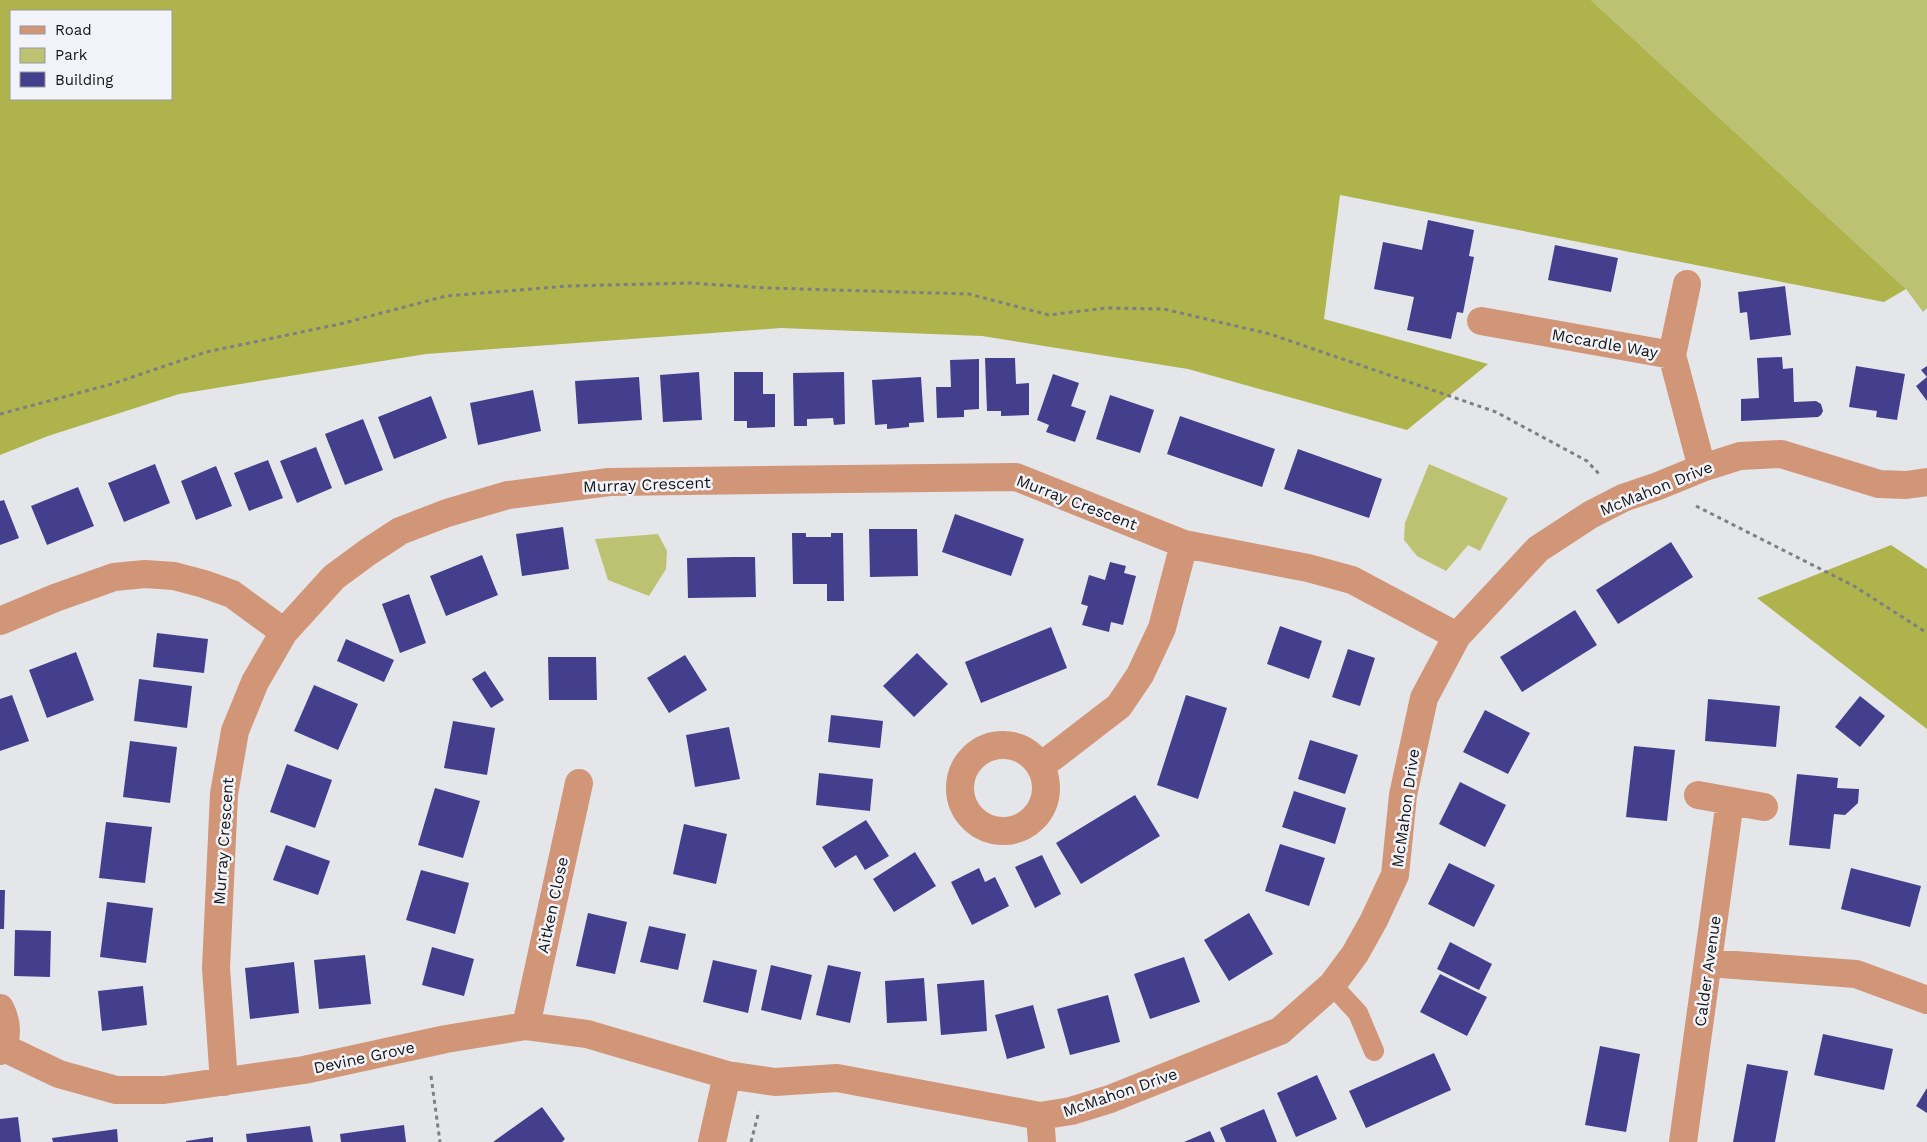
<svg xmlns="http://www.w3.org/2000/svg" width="1927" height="1142" viewBox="0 0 1927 1142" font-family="'Work Sans',sans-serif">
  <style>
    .green { fill: #bcc272 }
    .forest { fill: #aeb34c; fill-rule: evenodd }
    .building { fill: #433f8d }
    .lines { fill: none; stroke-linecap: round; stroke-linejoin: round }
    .path { stroke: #7e7f82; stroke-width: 3; stroke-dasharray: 4 4; stroke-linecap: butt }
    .lane { stroke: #d19577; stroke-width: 20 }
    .street { stroke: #d19577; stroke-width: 28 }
    .labels { text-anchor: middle; stroke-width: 5; stroke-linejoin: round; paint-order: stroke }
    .street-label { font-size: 16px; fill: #141516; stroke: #f1f3f8 }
  </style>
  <rect width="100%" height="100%" fill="#e4e6ea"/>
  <!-- green -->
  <path class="green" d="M 1591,0 L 1927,0 L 1927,308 L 1923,312 L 1906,289 Z
    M 1429,464 L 1508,498 L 1480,551 L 1468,545 L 1446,571 L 1417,556 L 1404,540 L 1405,523 Z
    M 658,534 L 667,551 L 666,569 L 649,596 L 608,580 L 595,539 Z"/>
  <!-- forest -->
  <path class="forest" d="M 0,0 L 1591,0 L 1906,289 L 1884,302 L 1340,195 L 1324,319 L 1488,364 L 1407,430 L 1188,369 L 982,336 L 781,328 L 426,354 L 179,394 L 48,436 L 0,455 ZM 171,11 L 171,99 L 11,99 L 11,11 Z
    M 1891,545 L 1927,569 L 1927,729 L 1757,598 Z"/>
  <!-- building -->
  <path class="building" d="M 1428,220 L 1474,230 L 1469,256 L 1474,257 L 1463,313 L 1457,312 L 1451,339 L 1407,330 L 1414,297 L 1374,289 L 1383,242 L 1422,250 Z
    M 1555,245 L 1618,258 L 1611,292 L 1548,280 Z
    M 1785,286 L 1791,335 L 1750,340 L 1747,312 L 1740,313 L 1738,292 Z
    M 1782,357 L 1783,369 L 1793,368 L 1794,402 L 1816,401 L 1821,404 L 1823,411 L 1821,415 L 1818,417 L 1741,421 L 1741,399 L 1759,398 L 1757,358 Z
    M 985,358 L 1015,358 L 1016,384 L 1029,383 L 1029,415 L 1001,416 L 1001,411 L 987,411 Z
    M 979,359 L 979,409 L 964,410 L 964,417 L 937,418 L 936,387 L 951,387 L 950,360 Z
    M 1856,366 L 1905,374 L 1897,420 L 1876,417 L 1877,411 L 1849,407 Z
    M 1927,366 L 1927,377 L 1921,370 Z
    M 699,372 L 702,420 L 663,422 L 660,375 Z
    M 734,372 L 763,372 L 763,394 L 775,394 L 775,427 L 747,428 L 747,421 L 734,421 Z
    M 844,372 L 845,424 L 834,425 L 833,418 L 807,419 L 807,426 L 794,426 L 793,373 Z
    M 1053,374 L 1079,383 L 1071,406 L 1086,411 L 1075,442 L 1046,432 L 1049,425 L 1037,420 Z
    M 639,377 L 642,420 L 578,424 L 575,381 Z
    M 921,377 L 924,422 L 909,423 L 909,427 L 899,428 L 887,429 L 887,424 L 875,425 L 872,380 Z
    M 1927,377 L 1927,401 L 1916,386 Z
    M 533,390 L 541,431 L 478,445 L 470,403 Z
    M 1110,395 L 1154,410 L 1140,453 L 1096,439 Z
    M 431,396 L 447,438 L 394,459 L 378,417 Z
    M 1180,416 L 1275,449 L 1262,487 L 1167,454 Z
    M 363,419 L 383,470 L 345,485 L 325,434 Z
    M 316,447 L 332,488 L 297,503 L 280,461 Z
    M 1298,449 L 1382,479 L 1369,518 L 1284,489 Z
    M 268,460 L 283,498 L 249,511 L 234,473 Z
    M 155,464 L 170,503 L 124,522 L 108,483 Z
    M 216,466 L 232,506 L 196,520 L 181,481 Z
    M 78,487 L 94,526 L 47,545 L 31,506 Z
    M 4,500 L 19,538 L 0,545 L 0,501 Z
    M 955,514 L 1024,539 L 1011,576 L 942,552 Z
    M 563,527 L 569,569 L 522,576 L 516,534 Z
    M 869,529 L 917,529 L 918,576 L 870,577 Z
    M 792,533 L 806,533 L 806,537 L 831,537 L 831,533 L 843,533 L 844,601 L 827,601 L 827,584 L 793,584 Z
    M 1671,542 L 1693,577 L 1618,624 L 1596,590 Z
    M 482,555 L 498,595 L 446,616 L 430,576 Z
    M 733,557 L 755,557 L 756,597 L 688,598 L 687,558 Z
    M 1110,562 L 1126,566 L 1124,573 L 1136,576 L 1123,625 L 1111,622 L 1109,632 L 1082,625 L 1088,606 L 1081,604 L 1089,575 L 1105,580 Z
    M 409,594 L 426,643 L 400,653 L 382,604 Z
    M 1575,610 L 1597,645 L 1522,692 L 1500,657 Z
    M 1280,626 L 1322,641 L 1309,679 L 1267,664 Z
    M 1051,627 L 1067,668 L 981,703 L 965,662 Z
    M 157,633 L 208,639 L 204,673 L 153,667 Z
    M 346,639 L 394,660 L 384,682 L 337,661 Z
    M 1348,649 L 1375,658 L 1360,706 L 1332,697 Z
    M 76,652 L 94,700 L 47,718 L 29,670 Z
    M 917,653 L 948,684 L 914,717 L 883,686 Z
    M 685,655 L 707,690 L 669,713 L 647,678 Z
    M 548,657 L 596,657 L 597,700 L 549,700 Z
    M 485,671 L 504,700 L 491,708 L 472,679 Z
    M 139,679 L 192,686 L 187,728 L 134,721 Z
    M 314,685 L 358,704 L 338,750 L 294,731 Z
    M 12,695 L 29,741 L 0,751 L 0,699 Z
    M 1186,695 L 1227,708 L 1198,799 L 1157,785 Z
    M 1860,696 L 1885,716 L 1860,747 L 1835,727 Z
    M 1708,699 L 1780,706 L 1776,747 L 1705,741 Z
    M 1485,710 L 1530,733 L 1508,774 L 1463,752 Z
    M 831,715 L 883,721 L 880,748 L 828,742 Z
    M 453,721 L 495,728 L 487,775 L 444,768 Z
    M 729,727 L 740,779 L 695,787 L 686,735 Z
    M 1310,740 L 1358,755 L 1345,794 L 1298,779 Z
    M 130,741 L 177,747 L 170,803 L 123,797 Z
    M 1634,746 L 1675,750 L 1667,821 L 1626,817 Z
    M 287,764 L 332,780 L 315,828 L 270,812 Z
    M 819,773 L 873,779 L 870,811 L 816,805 Z
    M 1797,774 L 1838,778 L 1837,788 L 1859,789 L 1858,803 L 1845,815 L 1834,814 L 1830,849 L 1789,845 Z
    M 1460,782 L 1506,805 L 1485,847 L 1439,824 Z
    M 435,788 L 480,801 L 463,858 L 418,845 Z
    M 1294,791 L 1346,808 L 1335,844 L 1282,827 Z
    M 1135,795 L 1160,836 L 1081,884 L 1056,843 Z
    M 866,820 L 889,856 L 865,870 L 856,855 L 835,868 L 822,847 Z
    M 106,822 L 152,827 L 145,883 L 99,878 Z
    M 684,824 L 727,834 L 716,884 L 673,874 Z
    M 1280,844 L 1325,858 L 1309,906 L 1265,891 Z
    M 286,845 L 330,861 L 318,895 L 273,880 Z
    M 915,852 L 936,886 L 894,912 L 873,879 Z
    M 1042,855 L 1061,894 L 1035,908 L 1015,867 Z
    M 1449,863 L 1495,885 L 1474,927 L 1428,904 Z
    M 979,868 L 985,882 L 995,877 L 1009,906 L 972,925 L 951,882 Z
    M 1851,868 L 1921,886 L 1910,927 L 1841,909 Z
    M 421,870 L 469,883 L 455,934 L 406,920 Z
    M 0,890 L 5,890 L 4,929 L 0,929 Z
    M 107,902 L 153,908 L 146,963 L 100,957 Z
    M 588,913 L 627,922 L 615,974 L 576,966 Z
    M 1249,913 L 1273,954 L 1229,981 L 1204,940 Z
    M 649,926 L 686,934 L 678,970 L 640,962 Z
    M 15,930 L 51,931 L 50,977 L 14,976 Z
    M 1450,942 L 1492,964 L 1479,990 L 1437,969 Z
    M 432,947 L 474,959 L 464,996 L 422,985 Z
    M 365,955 L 371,1004 L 319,1009 L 314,960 Z
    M 1184,957 L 1200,1002 L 1150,1019 L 1134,974 Z
    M 713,960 L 757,970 L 748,1013 L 703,1002 Z
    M 294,962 L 299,1013 L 250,1019 L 245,968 Z
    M 771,965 L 812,975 L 801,1020 L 761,1010 Z
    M 828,965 L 861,972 L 850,1023 L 816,1015 Z
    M 1440,974 L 1487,997 L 1467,1036 L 1420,1012 Z
    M 924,978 L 927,1021 L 887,1023 L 885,981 Z
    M 984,980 L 987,1031 L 941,1035 L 937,984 Z
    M 143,986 L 147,1025 L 102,1031 L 98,991 Z
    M 1108,995 L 1120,1042 L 1070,1055 L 1057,1009 Z
    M 1033,1005 L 1045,1048 L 1007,1059 L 995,1015 Z
    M 1823,1034 L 1893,1049 L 1884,1090 L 1814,1075 Z
    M 1600,1046 L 1640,1054 L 1626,1132 L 1585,1125 Z
    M 1434,1053 L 1451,1090 L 1366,1128 L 1349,1091 Z
    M 1747,1064 L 1788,1071 L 1775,1142 L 1733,1142 Z
    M 1317,1075 L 1337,1119 L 1296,1137 L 1277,1093 Z
    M 1927,1088 L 1927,1113 L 1916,1106 Z
    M 542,1107 L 565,1139 L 562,1142 L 493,1142 Z
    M 1264,1109 L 1277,1142 L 1226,1142 L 1220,1128 Z
    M 18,1117 L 21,1142 L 0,1142 L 0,1119 Z
    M 404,1125 L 406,1142 L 341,1142 L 340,1134 Z
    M 310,1126 L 313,1142 L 247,1142 L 246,1134 Z
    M 117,1129 L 118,1142 L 53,1142 L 52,1138 Z
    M 1210,1131 L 1215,1142 L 1184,1142 Z
    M 213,1137 L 213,1142 L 186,1142 L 186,1141 Z"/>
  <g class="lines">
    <!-- path -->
    <path class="path" d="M 0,414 L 112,384 L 206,352 L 340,324 L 446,296 L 567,286 L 690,283 L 768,288 L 969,294 L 1049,315 L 1106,308 L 1164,309 L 1270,334 L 1496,412 L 1587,461 L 1599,474
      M 1696,506 L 1854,586 L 1927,633
      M 431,1076 L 440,1142
      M 751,1142 L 759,1111"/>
    <!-- lane -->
    <path class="lane" d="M 1332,985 L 1358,1013 L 1374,1051"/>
    <!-- street -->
    <path class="street" d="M 1481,321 L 1672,355 L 1702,468
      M 1672,355 L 1687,284
      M 0,621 L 55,598 L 114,577 L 145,574 L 174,576 L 204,584 L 232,594 L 284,632
      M960 788a43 43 0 1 1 86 0a43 43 0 1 1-86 0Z
      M 1041,766 L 1119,706 L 1140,675 L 1162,628 L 1184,544
      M 1698,795 L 1764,807
      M 1708,963 L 1856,974 L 1927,1000
      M 0,1008 C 7,1021 9,1038 0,1051
      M 526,1026 L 579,783
      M 2,1047 L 59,1074 L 116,1090 L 164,1090 L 304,1070 L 446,1039 L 526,1026 L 587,1034 L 727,1075 L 775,1082 L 837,1078 L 1040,1116 L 1071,1111 L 1110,1099 L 1280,1031 L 1332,985 L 1355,954 L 1374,920 L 1395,875 L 1403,795 L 1424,698 L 1457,636 L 1538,549 L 1590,515 L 1623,498 L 1658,486 L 1702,468 L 1740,456 L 1781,454 L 1879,484 L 1906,485 L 1927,482
      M 224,1082 L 216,968 L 224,794 L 235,731 L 255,682 L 284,632 L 334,577 L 368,552 L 400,531 L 447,513 L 508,495 L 609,482 L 1016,477 L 1184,544 L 1308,568 L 1352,580 L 1457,636
      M 1040,1116 L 1042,1142
      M 712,1142 L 727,1075
      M 1683,1142 L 1730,801"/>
  </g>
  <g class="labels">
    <!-- street labels -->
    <g class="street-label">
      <text transform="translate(1605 343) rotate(10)" y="6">Mccardle Way</text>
      <text transform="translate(647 484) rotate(-2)" y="6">Murray Crescent</text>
      <text transform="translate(1656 488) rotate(-22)" y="6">McMahon Drive</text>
      <text transform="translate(1077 502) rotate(21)" y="6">Murray Crescent</text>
      <text transform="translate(1405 808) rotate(-82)" y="6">McMahon Drive</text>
      <text transform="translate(223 841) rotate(-86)" y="6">Murray Crescent</text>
      <text transform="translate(552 905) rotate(-78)" y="6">Aitken Close</text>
      <text transform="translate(1707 971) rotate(-82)" y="6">Calder Avenue</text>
      <text transform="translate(364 1057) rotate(-12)" y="6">Devine Grove</text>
      <text transform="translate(1120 1092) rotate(-19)" y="6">McMahon Drive</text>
    </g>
  </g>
  <!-- legend -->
  <rect x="10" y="10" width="162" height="90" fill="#f1f3f8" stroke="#999a9e"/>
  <rect x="20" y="26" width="25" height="8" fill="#d19577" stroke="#999a9e"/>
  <text x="55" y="35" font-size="15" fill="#141516">Road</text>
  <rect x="20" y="48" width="25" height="15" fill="#bcc272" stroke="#999a9e"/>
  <text x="55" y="60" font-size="15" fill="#141516">Park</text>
  <rect x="20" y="72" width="25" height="15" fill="#433f8d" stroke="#999a9e"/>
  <text x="55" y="85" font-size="15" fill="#141516">Building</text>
</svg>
